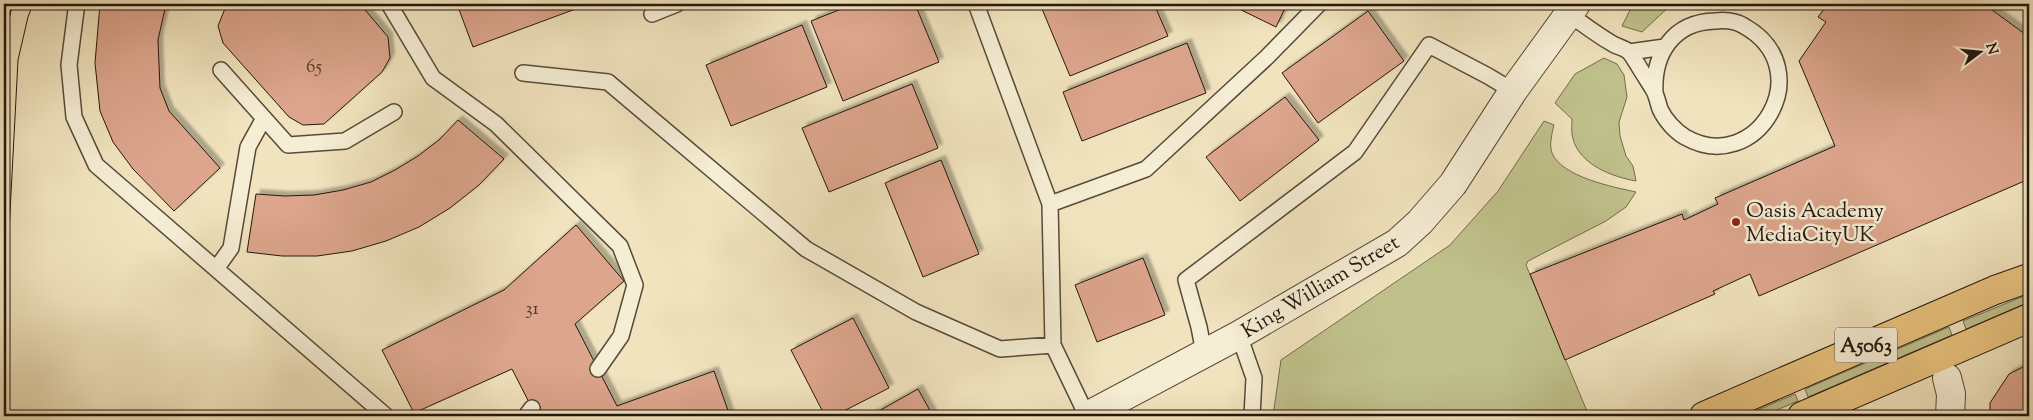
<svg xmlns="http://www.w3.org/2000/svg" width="2033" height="420" viewBox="0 0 2033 420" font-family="'Sorts Mill Goudy',serif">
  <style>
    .green { fill: #c0c18c; stroke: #726c4e }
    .building { fill: #dca58c; stroke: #24170f; filter: url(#shadow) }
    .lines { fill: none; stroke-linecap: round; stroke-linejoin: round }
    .lane-casing { stroke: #574a3a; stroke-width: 18 }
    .street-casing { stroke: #574a3a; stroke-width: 30 }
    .highway-casing { stroke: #24170f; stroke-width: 30 }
    .lane { stroke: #f5edd4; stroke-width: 15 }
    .street { stroke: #f5edd4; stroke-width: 28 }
    .highway { stroke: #e8c27e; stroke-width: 28 }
    .tram { stroke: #24170f; stroke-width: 1 }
    .poi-dot { fill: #8f2418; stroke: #f5edd4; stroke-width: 2 }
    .labels { text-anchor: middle; stroke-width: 5; stroke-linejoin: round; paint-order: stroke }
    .number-label { font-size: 19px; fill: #523a2e }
    .shield { fill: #f5edd4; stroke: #63574a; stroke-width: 1 }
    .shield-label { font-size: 20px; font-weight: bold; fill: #24170f }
    .poi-label { font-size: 21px; fill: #24170f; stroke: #f5edd4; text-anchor: start }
    .street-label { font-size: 21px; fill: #24170f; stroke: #f5edd4 }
  </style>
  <defs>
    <filter id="shadow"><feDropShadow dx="4.5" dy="-4.5" stdDeviation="1" flood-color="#0004"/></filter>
  </defs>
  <rect width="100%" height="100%" fill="#f0e3bd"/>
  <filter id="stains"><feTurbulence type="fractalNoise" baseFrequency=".004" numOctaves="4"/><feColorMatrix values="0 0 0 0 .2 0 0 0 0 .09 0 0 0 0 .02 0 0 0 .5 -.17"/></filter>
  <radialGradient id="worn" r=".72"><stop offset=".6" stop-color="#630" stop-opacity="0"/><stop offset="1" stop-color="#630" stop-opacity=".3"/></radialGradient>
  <!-- green -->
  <path class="green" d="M 1633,4 L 1672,4 L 1642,32 L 1622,26 Z
    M 1604,58 L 1617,64 L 1624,75 L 1627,97 L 1619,122 L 1620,136 L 1626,156 L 1633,166 L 1636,181 C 1613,177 1580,165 1573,139 C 1571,133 1572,125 1572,119 L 1555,103 L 1575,74 Z
    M 1544,121 L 1554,125 C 1552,133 1549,145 1552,153 C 1562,177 1613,187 1636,192 L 1626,207 L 1606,221 L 1528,261 L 1526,265 L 1589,416 L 1273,416 L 1281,360 L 1450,245 L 1498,191 Z
    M 2029,294 L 2029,302 L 1966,329 L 1963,321 Z
    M 1949,327 L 1952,335 L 1808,397 L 1805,389 Z
    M 1795,394 L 1798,401 L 1763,416 L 1744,416 Z"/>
  <!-- building -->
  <path class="building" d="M 100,4 L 166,4 L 158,40 L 160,88 L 169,111 L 220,168 L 174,211 L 133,169 L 113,142 L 100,111 L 95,63 Z
    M 228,4 L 360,4 L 388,37 L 390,58 L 382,72 L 324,124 L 303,125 L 289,117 L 223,43 L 218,26 L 226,6 Z
    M 457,4 L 589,4 L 473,47 Z
    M 854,4 L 915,4 L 939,62 L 843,101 L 811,21 Z
    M 1040,4 L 1154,4 L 1168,36 L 1070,76 Z
    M 1229,4 L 1287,4 L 1276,27 Z
    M 1828,4 L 1984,4 L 2029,37 L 2029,179 L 1759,296 L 1750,274 L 1713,291 L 1715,294 L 1565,360 L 1530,274 L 1682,214 L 1684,220 L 1718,204 L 1715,198 L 1835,146 L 1799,61 L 1826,22 L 1818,17 Z
    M 1368,11 L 1404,61 L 1318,123 L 1282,73 Z
    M 802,25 L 827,87 L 731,126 L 706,65 Z
    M 1187,43 L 1206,93 L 1082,141 L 1063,92 Z
    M 912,84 L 938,148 L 829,192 L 802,128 Z
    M 1285,97 L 1319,140 L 1240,201 L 1206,157 Z
    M 458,120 L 504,159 L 479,185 L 450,208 L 419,227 L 386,241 L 352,251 L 317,256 L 282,256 L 247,252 L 256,194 L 285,196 L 314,195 L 343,190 L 371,182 L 395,170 L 418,156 L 439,140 Z
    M 941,160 L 979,254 L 923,277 L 885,183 Z
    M 576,225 L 624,281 L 575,324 L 617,406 L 714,371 L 730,416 L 536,416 L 512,369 L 414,413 L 382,350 L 504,290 Z
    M 1143,258 L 1165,315 L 1097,342 L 1075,285 Z
    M 853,318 L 889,388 L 834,416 L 825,416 L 791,350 Z
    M 2029,364 L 2029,416 L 1990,416 L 1990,403 L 2009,374 Z
    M 918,389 L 933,416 L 870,416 Z"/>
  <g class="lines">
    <defs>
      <path id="lane" d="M 78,4 L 76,10 L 69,65 L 74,117 L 96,165 L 386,416
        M 389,4 L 433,78 L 496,124 L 620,246 L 635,285 L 621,336 L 598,369
        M 976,4 L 1050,204 L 1053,345 L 1087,416
        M 652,14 L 677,4
        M 1569,14 C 1583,24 1597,35 1613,44 C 1618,47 1625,48 1629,52 C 1633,56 1635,61 1638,65 C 1643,74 1649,82 1654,91 C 1657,97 1658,103 1660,109 C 1665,120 1675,131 1685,137 C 1757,178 1821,69 1744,26 C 1736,21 1724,20 1715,21 C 1673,22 1653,54 1655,93
        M 1629,52 L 1665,47
        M 221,70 L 288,145 L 345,141 L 394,112
        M 523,73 L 608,82 L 806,249 L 916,312 L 1000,349 L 1053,345
        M 1050,204 L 1146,169 L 1267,57 L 1319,4
        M 216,269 L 231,248 L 248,147 L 264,118
        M 1239,335 L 1254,378 L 1252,416
        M 1204,353 L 1199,327 L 1186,280 L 1355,152 L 1429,45 L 1488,76 L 1513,91
        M 526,416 L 532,408"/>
      <path id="street" d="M 1947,378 L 1951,394 L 1950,416
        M 1087,416 L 1239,335 L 1397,243 L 1420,222 L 1453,184 L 1513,91 L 1576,4"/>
      <path id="highway" d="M 1704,416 L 1995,290 L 2029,278
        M 1802,416 L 2029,318"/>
    </defs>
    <!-- lane casing -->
    <use href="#lane" class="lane-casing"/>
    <!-- street casing -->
    <use href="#street" class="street-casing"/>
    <!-- highway casing -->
    <use href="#highway" class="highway-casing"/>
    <!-- lane -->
    <use href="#lane" class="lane"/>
    <!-- street -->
    <use href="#street" class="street"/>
    <!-- highway -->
    <use href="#highway" class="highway"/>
    <!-- tram -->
    <path class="tram" d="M 4,37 L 13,4
      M 4,261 L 9,232 L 18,60 L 28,17 L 33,4"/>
  </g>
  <!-- markers -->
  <circle class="poi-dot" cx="1736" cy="222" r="5"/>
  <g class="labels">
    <!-- number labels -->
    <g class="number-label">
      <text x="314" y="72">65</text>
      <text x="532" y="314">31</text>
    </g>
    <!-- shield labels -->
    <rect class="shield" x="1835" y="327.5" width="62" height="35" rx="4"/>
    <g class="shield-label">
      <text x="1866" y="352">A5063</text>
    </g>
    <!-- poi labels -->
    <g class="poi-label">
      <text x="1746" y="217">Oasis Academy<tspan x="1746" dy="24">MediaCityUK</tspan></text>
    </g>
    <!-- street labels -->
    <g class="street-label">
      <text transform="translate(1320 286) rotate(-31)" y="7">King William Street</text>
    </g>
  </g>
  <!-- margin -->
  <rect width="2033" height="420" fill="none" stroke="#f0e3bd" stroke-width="20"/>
  <rect x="5" y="5" width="2023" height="410" fill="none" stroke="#24170f" stroke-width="2.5"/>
  <rect x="10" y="10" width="2013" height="400" fill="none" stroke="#24170f"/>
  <!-- north arrow -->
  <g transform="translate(1980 52) rotate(74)" stroke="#f5edd4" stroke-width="4" paint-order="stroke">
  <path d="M0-4L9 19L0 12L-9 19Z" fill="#24170f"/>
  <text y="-8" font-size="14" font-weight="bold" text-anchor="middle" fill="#24170f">N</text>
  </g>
  <rect width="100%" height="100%" filter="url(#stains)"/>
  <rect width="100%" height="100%" fill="url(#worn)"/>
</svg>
